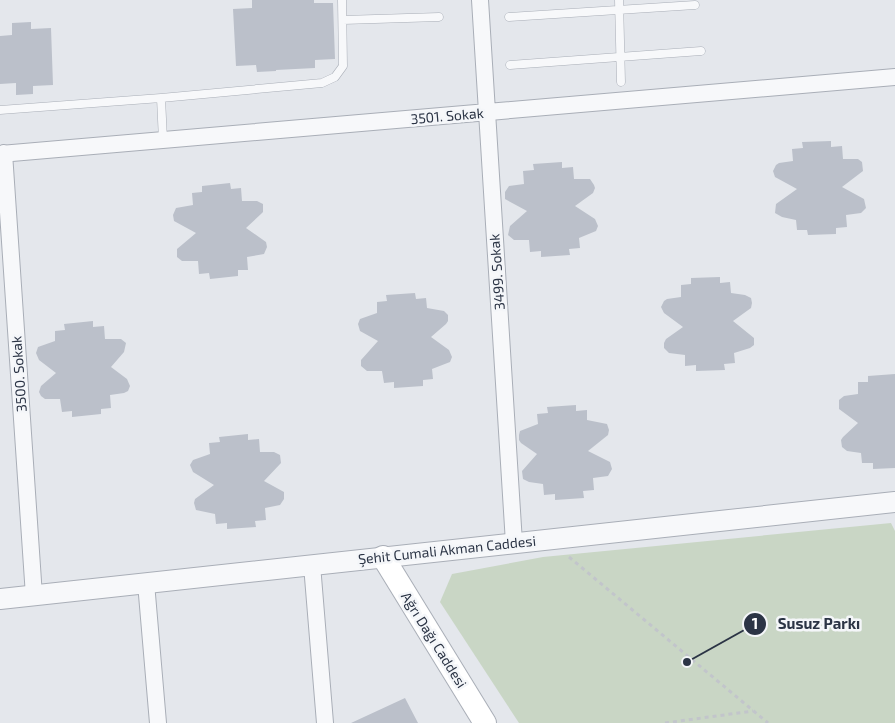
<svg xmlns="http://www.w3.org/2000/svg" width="895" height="723" viewBox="0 0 895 723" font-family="'Exo 2',sans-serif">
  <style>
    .green { fill: #c9d6c5 }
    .building { fill: #bbc0ca }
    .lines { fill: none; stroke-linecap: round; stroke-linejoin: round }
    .service-casing { stroke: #a9aeb7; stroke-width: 9 }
    .minor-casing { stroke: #a9aeb7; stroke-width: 18 }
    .tertiary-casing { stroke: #a9aeb7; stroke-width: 22 }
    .secondary-casing { stroke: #a9aeb7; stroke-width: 24 }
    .path { stroke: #c2c5cb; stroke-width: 3; stroke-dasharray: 4 4; stroke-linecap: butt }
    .service { stroke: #f7f8fa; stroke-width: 8 }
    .minor { stroke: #f7f8fa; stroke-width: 16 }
    .tertiary { stroke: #f7f8fa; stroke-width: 20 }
    .secondary { stroke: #fff; stroke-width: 22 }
    .labels { text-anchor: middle; stroke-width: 5; stroke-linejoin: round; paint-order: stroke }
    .street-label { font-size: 14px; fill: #2b3445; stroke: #f4f6f9 }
    .leader { fill: none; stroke: #2b3445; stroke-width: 2 }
    .callout-dot { fill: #2b3445; stroke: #f4f6f9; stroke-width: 2 }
    .mark-label { font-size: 15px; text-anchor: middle; font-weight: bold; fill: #fff }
    .callout-label { font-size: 15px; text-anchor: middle; font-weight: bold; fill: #2b3445; stroke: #f4f6f9; stroke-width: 5; stroke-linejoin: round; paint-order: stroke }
  </style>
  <rect width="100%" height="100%" fill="#e4e7ec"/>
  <!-- green -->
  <path class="green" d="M 891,523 L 895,531 L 895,723 L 519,723 L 440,602 L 452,574 L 543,557 Z"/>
  <!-- building -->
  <path class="building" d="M 252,0 L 314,0 L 314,3 L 333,3 L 335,59 L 315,60 L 315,68 L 276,70 L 276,71 L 257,72 L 256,65 L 236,66 L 233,9 L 252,8 Z
    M 31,22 L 31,29 L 51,28 L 53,85 L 33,86 L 33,94 L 16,95 L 16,83 L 0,84 L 0,36 L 12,35 L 12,23 Z
    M 831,141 L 831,147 L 842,146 L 843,159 L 858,159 L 862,162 L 863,171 L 842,187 L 864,199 L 866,208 L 861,213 L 846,215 L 847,227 L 836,228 L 836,234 L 808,235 L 807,230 L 797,230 L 796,220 L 782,217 L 775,213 L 776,204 L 797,189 L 775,177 L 773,171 L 776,165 L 779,163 L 793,161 L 792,149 L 803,148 L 802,142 Z
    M 562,162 L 562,168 L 573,167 L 574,179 L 590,179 L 594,185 L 595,188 L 593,193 L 575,206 L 595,219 L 598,226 L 596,231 L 579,238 L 580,248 L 569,249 L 570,255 L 541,257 L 541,251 L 530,252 L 529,240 L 514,240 L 508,235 L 510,226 L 527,211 L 505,199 L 505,192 L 509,186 L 524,184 L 523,171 L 534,170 L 533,164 Z
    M 230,183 L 231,189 L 241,188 L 242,201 L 257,201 L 263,204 L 263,212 L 261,214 L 246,228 L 266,242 L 267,247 L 264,254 L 247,257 L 248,270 L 238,270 L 238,276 L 210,279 L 209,273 L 199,274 L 198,261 L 182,261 L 177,257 L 177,249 L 196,233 L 174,221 L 173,215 L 176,208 L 193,205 L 192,193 L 202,192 L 202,186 Z
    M 720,277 L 720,283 L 730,282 L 731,293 L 745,295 L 751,298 L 752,303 L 751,308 L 733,321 L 754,338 L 754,345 L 750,348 L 734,353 L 735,363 L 724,364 L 725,370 L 696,371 L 696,365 L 685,366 L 685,355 L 669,353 L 664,348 L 664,343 L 666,339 L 683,327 L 664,313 L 661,307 L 664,301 L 667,299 L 681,297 L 681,285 L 691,284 L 691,278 Z
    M 415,293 L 416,299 L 426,298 L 427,308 L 444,311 L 448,315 L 448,321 L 446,324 L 431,337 L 449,350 L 452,357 L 450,362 L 432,369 L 433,379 L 423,380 L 423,386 L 394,388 L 394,382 L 384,383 L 382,371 L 367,371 L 361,366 L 361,360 L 378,341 L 360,331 L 358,324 L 360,319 L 377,313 L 377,302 L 387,301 L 386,295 Z
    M 93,321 L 93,327 L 104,326 L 105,339 L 121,339 L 126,343 L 124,352 L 111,367 L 127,379 L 130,386 L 128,391 L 124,393 L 110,395 L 111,408 L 101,409 L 101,414 L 72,417 L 72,411 L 62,412 L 60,399 L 45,399 L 41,396 L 39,392 L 41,386 L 56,373 L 39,360 L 36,353 L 38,347 L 55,341 L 55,331 L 65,330 L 64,324 Z
    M 895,374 L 895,468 L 873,469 L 873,463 L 862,463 L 861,453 L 847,451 L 842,447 L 841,440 L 843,437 L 858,423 L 839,409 L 839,400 L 844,396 L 858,394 L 858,382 L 868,382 L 868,376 Z
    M 576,405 L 576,411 L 587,410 L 587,420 L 607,424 L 609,430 L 608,435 L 588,451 L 610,462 L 612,469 L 608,476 L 593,478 L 594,490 L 583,491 L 584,498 L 555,500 L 555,494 L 544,495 L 543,484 L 529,482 L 523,479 L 522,471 L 537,454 L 521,443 L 519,440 L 519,435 L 520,431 L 538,424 L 537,414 L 548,413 L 547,407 Z
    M 248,434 L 248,440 L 259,439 L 260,452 L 274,452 L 280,455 L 281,463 L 264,481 L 284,492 L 284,499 L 280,505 L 265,508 L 266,520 L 255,521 L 256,527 L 227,529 L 227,523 L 216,524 L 215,514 L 196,510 L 194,503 L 195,499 L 214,485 L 193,472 L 190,465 L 193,460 L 210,454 L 209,443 L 220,442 L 219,437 Z
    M 405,698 L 418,723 L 351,723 Z"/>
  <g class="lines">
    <defs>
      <path id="service" d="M 619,0 L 621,82
        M 509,17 L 695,5
        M 343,20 L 439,17
        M 510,65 L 701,51
        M 161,98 L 163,140
        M 0,110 L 161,98 L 322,83 L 335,77 L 343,66 L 342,0"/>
      <path id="minor" d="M 480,0 L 514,543
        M 4,153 L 34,596
        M 0,154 L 895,77
        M 312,565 L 325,723
        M 146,583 L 158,723"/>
      <path id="tertiary" d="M 0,599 L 895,502"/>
      <path id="secondary" d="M 383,557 L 485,723"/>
    </defs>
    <!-- service casing -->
    <use href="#service" class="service-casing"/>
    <!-- minor casing -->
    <use href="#minor" class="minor-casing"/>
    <!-- tertiary casing -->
    <use href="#tertiary" class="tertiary-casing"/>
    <!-- secondary casing -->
    <use href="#secondary" class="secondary-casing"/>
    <!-- path -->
    <path class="path" d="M 569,557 L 768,723
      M 665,723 L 753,711"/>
    <!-- service -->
    <use href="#service" class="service"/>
    <!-- minor -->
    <use href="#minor" class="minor"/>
    <!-- tertiary -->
    <use href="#tertiary" class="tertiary"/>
    <!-- secondary -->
    <use href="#secondary" class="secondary"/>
  </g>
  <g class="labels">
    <!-- street labels -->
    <g class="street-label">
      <text transform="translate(447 116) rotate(-5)" y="5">3501. Sokak</text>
      <text transform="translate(497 272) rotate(-94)" y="5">3499. Sokak</text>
      <text transform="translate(19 374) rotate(-94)" y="5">3500. Sokak</text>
      <text transform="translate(447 550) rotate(-6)" y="5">Şehit Cumali Akman Caddesi</text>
      <text transform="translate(434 640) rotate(58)" y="5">Ağrı Dağı Caddesi</text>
    </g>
  </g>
  <!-- callouts -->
  <path class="leader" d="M687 662L755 624"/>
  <g class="callout-dot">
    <circle cx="687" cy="662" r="5"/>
    <circle cx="755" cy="624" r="12"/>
  </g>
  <g class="mark-label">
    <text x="755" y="629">1</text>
  </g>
  <g class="callout-label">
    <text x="819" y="629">Susuz Parkı</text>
  </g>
</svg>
